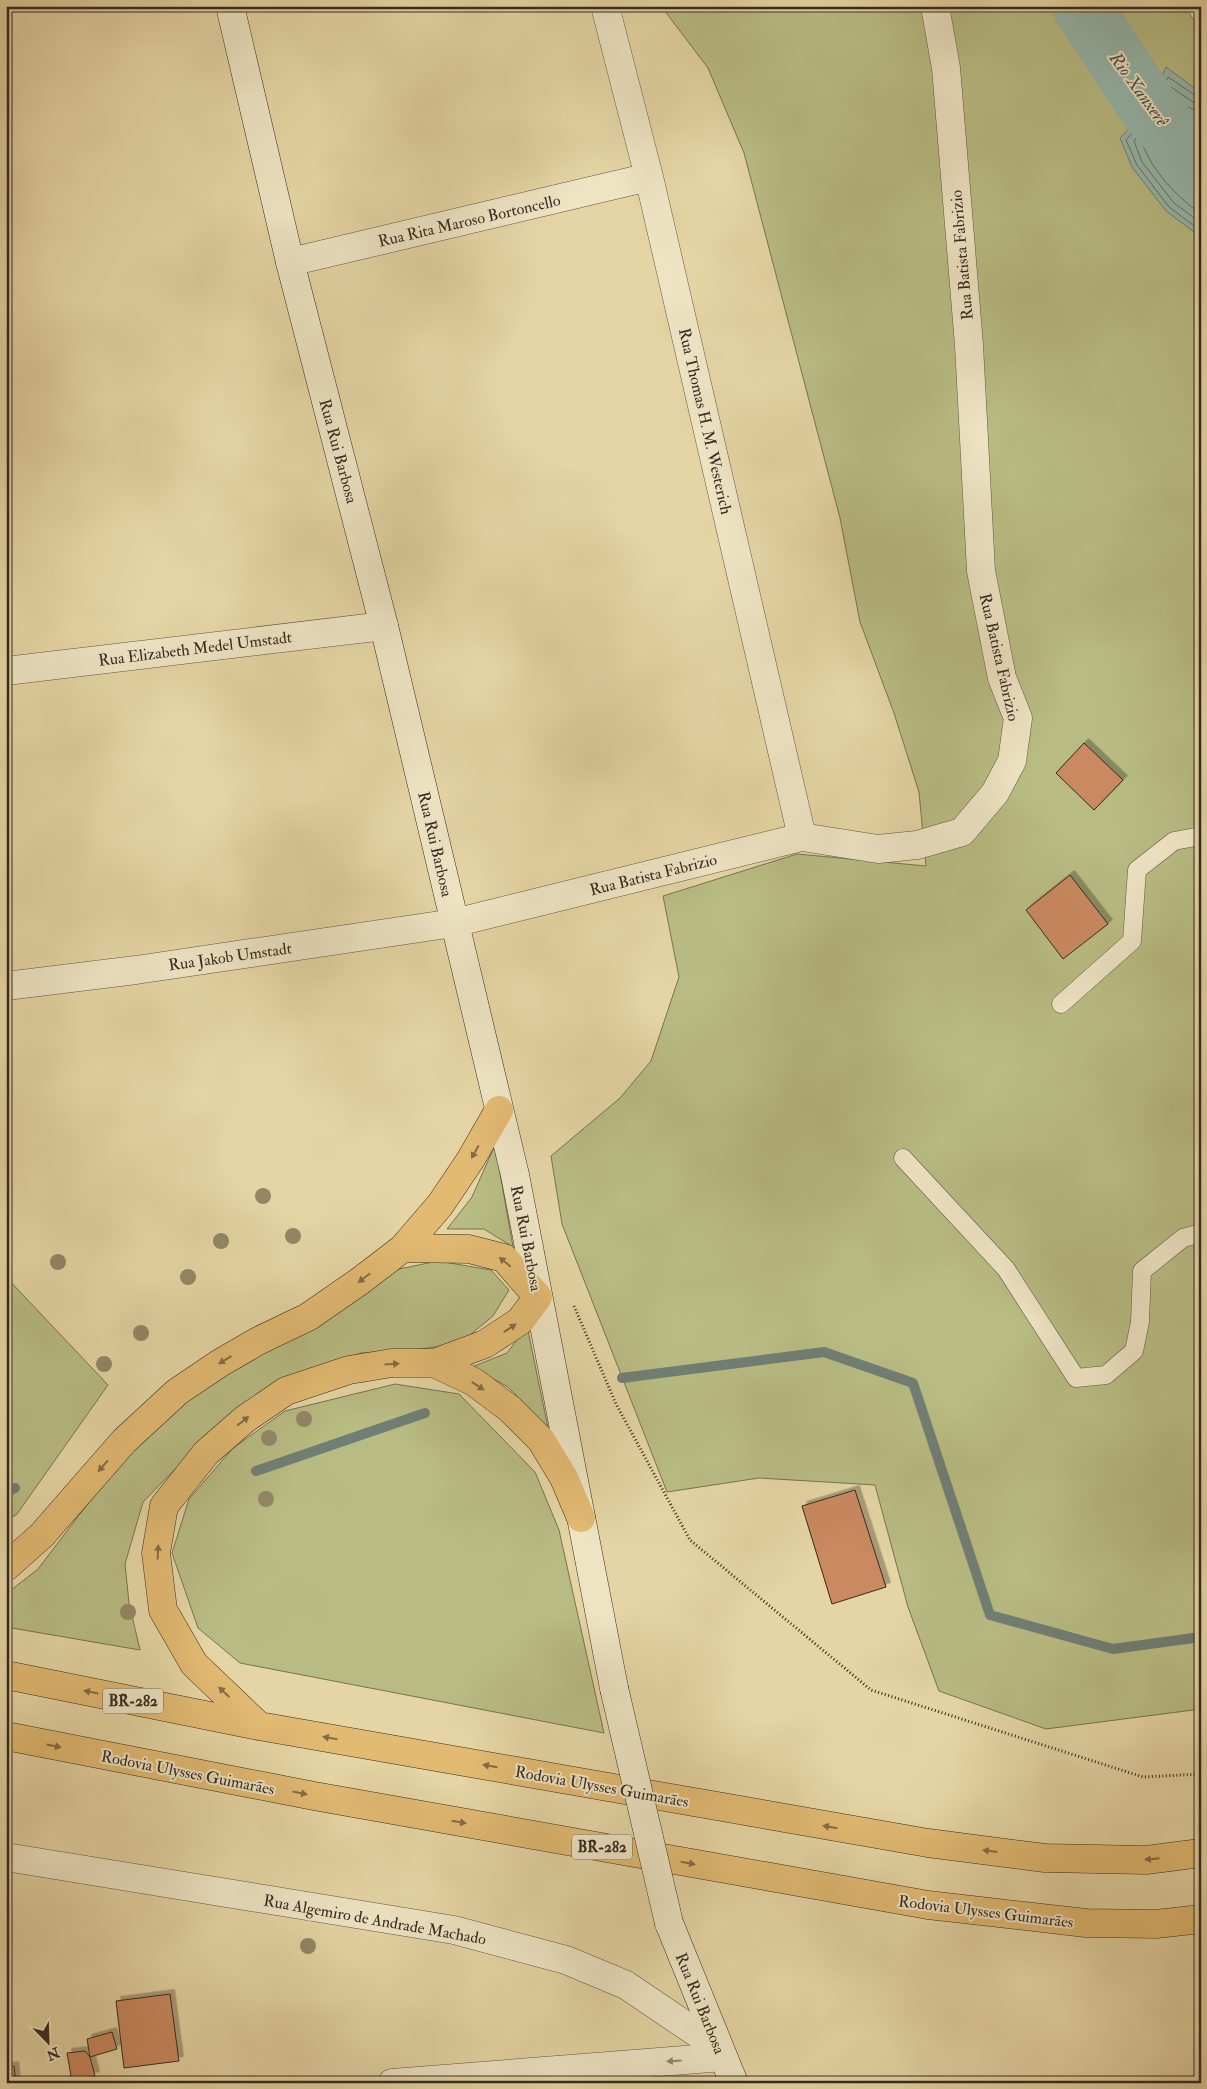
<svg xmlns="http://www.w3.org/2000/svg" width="1207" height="2089" viewBox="0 0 1207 2089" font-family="'IM FELL Double Pica',serif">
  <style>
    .green { fill: #b8bc83; stroke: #777352 }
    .water { fill: #96b8ac; stroke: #707f75 }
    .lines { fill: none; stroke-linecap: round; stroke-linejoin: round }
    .shore { stroke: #667167; stroke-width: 1 }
    .stream { stroke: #707f75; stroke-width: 10 }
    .river { stroke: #96b8ac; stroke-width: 60 }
    .building { fill: #ca8960; stroke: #362a22; filter: url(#shadow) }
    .service-casing { stroke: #625542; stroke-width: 19 }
    .minor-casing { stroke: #625542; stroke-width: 29 }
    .tertiary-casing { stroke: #625542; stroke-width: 29 }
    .secondary-casing { stroke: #362a22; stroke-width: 29 }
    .trunk-casing { stroke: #362a22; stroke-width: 29 }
    .path { stroke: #362a22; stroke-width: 3; stroke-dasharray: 1 2.5; stroke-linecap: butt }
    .service { stroke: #eee4c4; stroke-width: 18 }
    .minor { stroke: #eee4c4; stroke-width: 28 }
    .tertiary { stroke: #eee4c4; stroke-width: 28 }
    .secondary { stroke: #eee4c4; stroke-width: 28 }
    .trunk { stroke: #e2ba72; stroke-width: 28 }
    .secondary-bridge-casing { stroke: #362a22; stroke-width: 29; stroke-linecap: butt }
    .secondary-bridge { stroke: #eee4c4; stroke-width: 28 }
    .tree { fill: #938767 }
    .oneway { fill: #836b46 }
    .oneway2 { fill: #928773 }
    .labels { text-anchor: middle; stroke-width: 4; stroke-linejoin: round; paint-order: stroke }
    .shield { fill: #eee4c4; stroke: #6d6253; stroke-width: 1 }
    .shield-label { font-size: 15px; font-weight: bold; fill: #362a22 }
    .street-label { font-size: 16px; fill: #362a22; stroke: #eee4c4 }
    .water-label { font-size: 18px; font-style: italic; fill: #4e4e44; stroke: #eee4c4 }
  </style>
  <defs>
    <filter id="shadow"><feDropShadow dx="4.5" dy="-4.5" stdDeviation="0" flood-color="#0004"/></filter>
  </defs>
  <rect width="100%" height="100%" fill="#e5d5a4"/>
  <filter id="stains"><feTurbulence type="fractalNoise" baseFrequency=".004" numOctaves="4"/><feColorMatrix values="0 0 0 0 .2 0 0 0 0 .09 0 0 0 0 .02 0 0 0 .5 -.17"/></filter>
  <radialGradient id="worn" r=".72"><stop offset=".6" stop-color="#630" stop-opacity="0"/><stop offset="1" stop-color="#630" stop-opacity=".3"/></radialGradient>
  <!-- green -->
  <path class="green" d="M 661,6 L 1201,6 L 1201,1709 L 1046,1729 L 939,1691 L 908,1607 L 875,1485 L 759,1478 L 667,1492 L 562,1224 L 551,1156 L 620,1098 L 651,1061 L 679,977 L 663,896 L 797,854 L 926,866 L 919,792 L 894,713 L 860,622 L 840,518 L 744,153 L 708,68 Z
    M 495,1145 L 513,1247 L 484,1229 L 447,1229 L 472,1197 Z
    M 438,1261 L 491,1270 L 509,1290 L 493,1316 L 460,1343 L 415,1350 L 361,1353 L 300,1373 L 217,1426 L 143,1502 L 125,1564 L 129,1603 L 140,1650 L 6,1627 L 6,1594 L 38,1569 L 141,1434 L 220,1369 L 320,1317 L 399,1269 Z
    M 6,1277 L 108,1385 L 17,1514 L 6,1521 Z
    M 527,1326 L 548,1428 L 508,1387 L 472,1367 L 507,1353 Z
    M 395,1384 L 459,1394 L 535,1472 L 559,1530 L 604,1733 L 240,1663 L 198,1628 L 172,1553 L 189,1499 L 233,1448 L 285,1411 Z"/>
  <!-- water -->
  <path class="water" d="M 1166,67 L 1201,93 L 1201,237 L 1166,211 L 1132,167 L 1120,138 L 1149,107 Z"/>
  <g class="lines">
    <!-- shore -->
    <path class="shore" d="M 1201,97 L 1196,96 L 1168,77 L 1153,110 L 1126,140 L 1137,165 L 1169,207 L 1201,231
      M 1201,103 L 1193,102 L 1171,87 L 1158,114 L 1134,141 L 1142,162 L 1174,203 L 1201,223
      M 1201,111 L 1192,109 L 1174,98 L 1164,118 L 1142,143 C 1153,172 1176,196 1201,214"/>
    <!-- stream -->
    <path class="stream" d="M 622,1378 L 824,1352 L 913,1383 L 990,1615 L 1113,1649 L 1201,1637
      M 256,1471 L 425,1413
      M 6,1492 L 15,1488"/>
    <!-- river -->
    <path class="river" d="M 1082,6 L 1146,104 L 1201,167"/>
  </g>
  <!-- building -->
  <path class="building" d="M 1084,743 L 1123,780 L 1094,810 L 1056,773 Z
    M 1070,875 L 1108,924 L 1063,959 L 1026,910 Z
    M 855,1490 L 886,1587 L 832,1604 L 802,1506 Z
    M 170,1994 L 179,2061 L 124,2068 L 116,2001 Z
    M 112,2032 L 117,2049 L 90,2057 L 87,2039 Z
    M 85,2051 L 90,2057 L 95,2076 L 72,2081 L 67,2053 Z
    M 14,2066 L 16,2083 L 6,2083 L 6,2067 Z"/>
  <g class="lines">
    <defs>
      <path id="service" d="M 1196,6 L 1201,14
        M 1061,1004 L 1132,941 L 1137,870 L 1174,841 L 1201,836
        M 903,1158 L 1006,1269 L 1076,1378 L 1106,1375 L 1134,1351 L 1140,1322 L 1142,1271 L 1183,1238 L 1201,1233"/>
      <path id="minor" d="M 605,6 L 649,177 L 802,837
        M 290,262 L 649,177
        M 6,671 L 384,626
        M 6,986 L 136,970 L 454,923
        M 392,2083 L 723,2057"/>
      <path id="tertiary" d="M 454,923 L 802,837 L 878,849 L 917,845 L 962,832 L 995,793 L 1012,761 L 1018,718 L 1002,678 L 981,571 L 969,345 L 946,68 L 935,6
        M 6,1857 L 454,1930 L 566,1960 L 626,1985 L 719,2048"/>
      <path id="secondary" d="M 230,6 L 290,262 L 384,626 L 515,1175 L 614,1688
        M 669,1923 L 734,2083"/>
      <path id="trunk" d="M 434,1363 L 474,1382 L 510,1409 L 541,1440 L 564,1478 L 581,1518
        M 6,1567 L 42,1535 L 124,1441 L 177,1392 L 220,1363 L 258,1341 L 308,1317 L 360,1281 L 403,1248 L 440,1205 L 471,1159 L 499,1110
        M 6,1675 L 259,1726 L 928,1843 L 1045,1858 L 1146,1860 L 1201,1853
        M 259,1726 L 194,1664 L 163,1610 L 156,1553 L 164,1506 L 206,1453 L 245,1419 L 286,1391 L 349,1370 L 392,1363 L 434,1363 L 485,1344 L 520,1321 L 538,1297 L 504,1258 L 469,1249 L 403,1248
        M 6,1736 L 314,1796 L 928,1905 L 1086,1923 L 1156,1924 L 1201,1919"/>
    </defs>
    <!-- service casing -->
    <use href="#service" class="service-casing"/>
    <!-- minor casing -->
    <use href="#minor" class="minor-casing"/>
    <!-- tertiary casing -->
    <use href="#tertiary" class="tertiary-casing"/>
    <!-- secondary casing -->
    <use href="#secondary" class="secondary-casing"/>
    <!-- trunk casing -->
    <use href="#trunk" class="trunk-casing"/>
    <!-- path -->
    <path class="path" d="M 574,1306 L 616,1404 L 690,1540 L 871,1690 L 1143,1777 L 1201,1774"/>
    <!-- service -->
    <use href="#service" class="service"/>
    <!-- minor -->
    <use href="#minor" class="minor"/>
    <!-- tertiary -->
    <use href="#tertiary" class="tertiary"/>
    <!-- secondary -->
    <use href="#secondary" class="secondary"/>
    <!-- trunk -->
    <use href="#trunk" class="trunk"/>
    <defs>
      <path id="secondary-bridge" d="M 614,1688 L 669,1923"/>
    </defs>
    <!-- secondary-bridge casing -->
    <use href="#secondary-bridge" class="secondary-bridge-casing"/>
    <!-- secondary-bridge -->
    <use href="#secondary-bridge" class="secondary-bridge"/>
  </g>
  <!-- trees -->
  <g class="tree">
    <circle cx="263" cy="1196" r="8"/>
    <circle cx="293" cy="1236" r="8"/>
    <circle cx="221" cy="1241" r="8"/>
    <circle cx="58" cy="1262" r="8"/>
    <circle cx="188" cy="1277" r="8"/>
    <circle cx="141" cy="1333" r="8"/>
    <circle cx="104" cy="1364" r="8"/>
    <circle cx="304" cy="1419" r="8"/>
    <circle cx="269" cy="1438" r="8"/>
    <circle cx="266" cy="1499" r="8"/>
    <circle cx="128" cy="1612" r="8"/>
    <circle cx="308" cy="1946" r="8"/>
  </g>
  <!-- one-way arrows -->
  <defs><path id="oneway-solid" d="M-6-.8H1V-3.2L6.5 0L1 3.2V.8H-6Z" transform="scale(1.25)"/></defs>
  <g class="oneway">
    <use href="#oneway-solid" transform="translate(475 1152) rotate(119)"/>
    <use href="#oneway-solid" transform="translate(505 1262) rotate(-141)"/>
    <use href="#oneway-solid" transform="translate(364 1278) rotate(143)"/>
    <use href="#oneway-solid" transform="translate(510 1328) rotate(-33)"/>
    <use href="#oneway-solid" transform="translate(225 1360) rotate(149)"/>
    <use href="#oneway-solid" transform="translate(392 1364) rotate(-4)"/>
    <use href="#oneway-solid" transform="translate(478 1386) rotate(34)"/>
    <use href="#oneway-solid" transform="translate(243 1421) rotate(-38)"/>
    <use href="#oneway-solid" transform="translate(103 1466) rotate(131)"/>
    <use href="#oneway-solid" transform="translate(158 1552) rotate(-87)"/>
    <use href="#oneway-solid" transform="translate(91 1692) rotate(-169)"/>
    <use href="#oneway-solid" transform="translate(224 1692) rotate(-137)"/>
    <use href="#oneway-solid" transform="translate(330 1738) rotate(-170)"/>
    <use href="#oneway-solid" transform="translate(54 1746) rotate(11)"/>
    <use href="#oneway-solid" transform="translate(490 1766) rotate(-170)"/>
    <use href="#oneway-solid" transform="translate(300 1793) rotate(11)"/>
    <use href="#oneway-solid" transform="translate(459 1822) rotate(10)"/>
    <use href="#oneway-solid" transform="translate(830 1827) rotate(-170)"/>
    <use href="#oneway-solid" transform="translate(990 1851) rotate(-173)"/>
    <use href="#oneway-solid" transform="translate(1152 1859) rotate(174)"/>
    <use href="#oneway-solid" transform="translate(688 1863) rotate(10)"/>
  </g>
  <use class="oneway2" href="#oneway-solid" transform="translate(674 2061) rotate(176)"/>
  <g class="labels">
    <!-- shield labels -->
    <g class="shield">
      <rect x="103" y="1688.5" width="60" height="25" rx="4"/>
      <rect x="572" y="1834.5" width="60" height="25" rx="4"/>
    </g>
    <g class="shield-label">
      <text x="133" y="1706">BR-282</text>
      <text x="602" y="1852">BR-282</text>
    </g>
    <!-- street labels -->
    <g class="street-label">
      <text transform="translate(469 220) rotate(-13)" y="6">Rua Rita Maroso Bortoncello</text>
      <text transform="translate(961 255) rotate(-95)" y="6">Rua Batista Fabrizio</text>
      <text transform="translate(706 421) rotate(77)" y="6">Rua Thomas H. M. Westerich</text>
      <text transform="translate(339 451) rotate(75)" y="6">Rua Rui Barbosa</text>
      <text transform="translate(195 648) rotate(-7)" y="6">Rua Elizabeth Medel Umstadt</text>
      <text transform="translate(1000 657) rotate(77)" y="6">Rua Batista Fabrizio</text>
      <text transform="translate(436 844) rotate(77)" y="6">Rua Rui Barbosa</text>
      <text transform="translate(653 874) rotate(-14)" y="6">Rua Batista Fabrizio</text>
      <text transform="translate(230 956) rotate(-8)" y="6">Rua Jakob Umstadt</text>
      <text transform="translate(527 1238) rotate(79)" y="6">Rua Rui Barbosa</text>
      <text transform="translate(188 1772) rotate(11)" y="6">Rodovia Ulysses Guimarães</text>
      <text transform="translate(602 1786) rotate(10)" y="6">Rodovia Ulysses Guimarães</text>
      <text transform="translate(986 1911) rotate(7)" y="6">Rodovia Ulysses Guimarães</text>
      <text transform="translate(375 1919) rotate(10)" y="6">Rua Algemiro de Andrade Machado</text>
      <text transform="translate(701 2003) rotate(68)" y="6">Rua Rui Barbosa</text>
    </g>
    <!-- water labels -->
    <g class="water-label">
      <text transform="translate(1139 89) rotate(54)" y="6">Rio Xanxerê</text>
    </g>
  </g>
  <!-- margin -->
  <rect width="1207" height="2089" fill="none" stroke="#e5d5a4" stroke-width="25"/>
  <rect x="8" y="8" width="1192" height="2074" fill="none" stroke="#362a22" stroke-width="2.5"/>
  <rect x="12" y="12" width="1182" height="2064" fill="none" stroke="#362a22"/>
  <!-- north arrow -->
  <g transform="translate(48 2042) rotate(157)" stroke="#eee4c4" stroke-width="4" paint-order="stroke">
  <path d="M0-4L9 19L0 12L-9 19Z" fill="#362a22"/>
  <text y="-8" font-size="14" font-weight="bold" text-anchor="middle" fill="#362a22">N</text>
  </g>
  <rect width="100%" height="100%" filter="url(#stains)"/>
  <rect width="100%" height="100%" fill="url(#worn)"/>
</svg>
